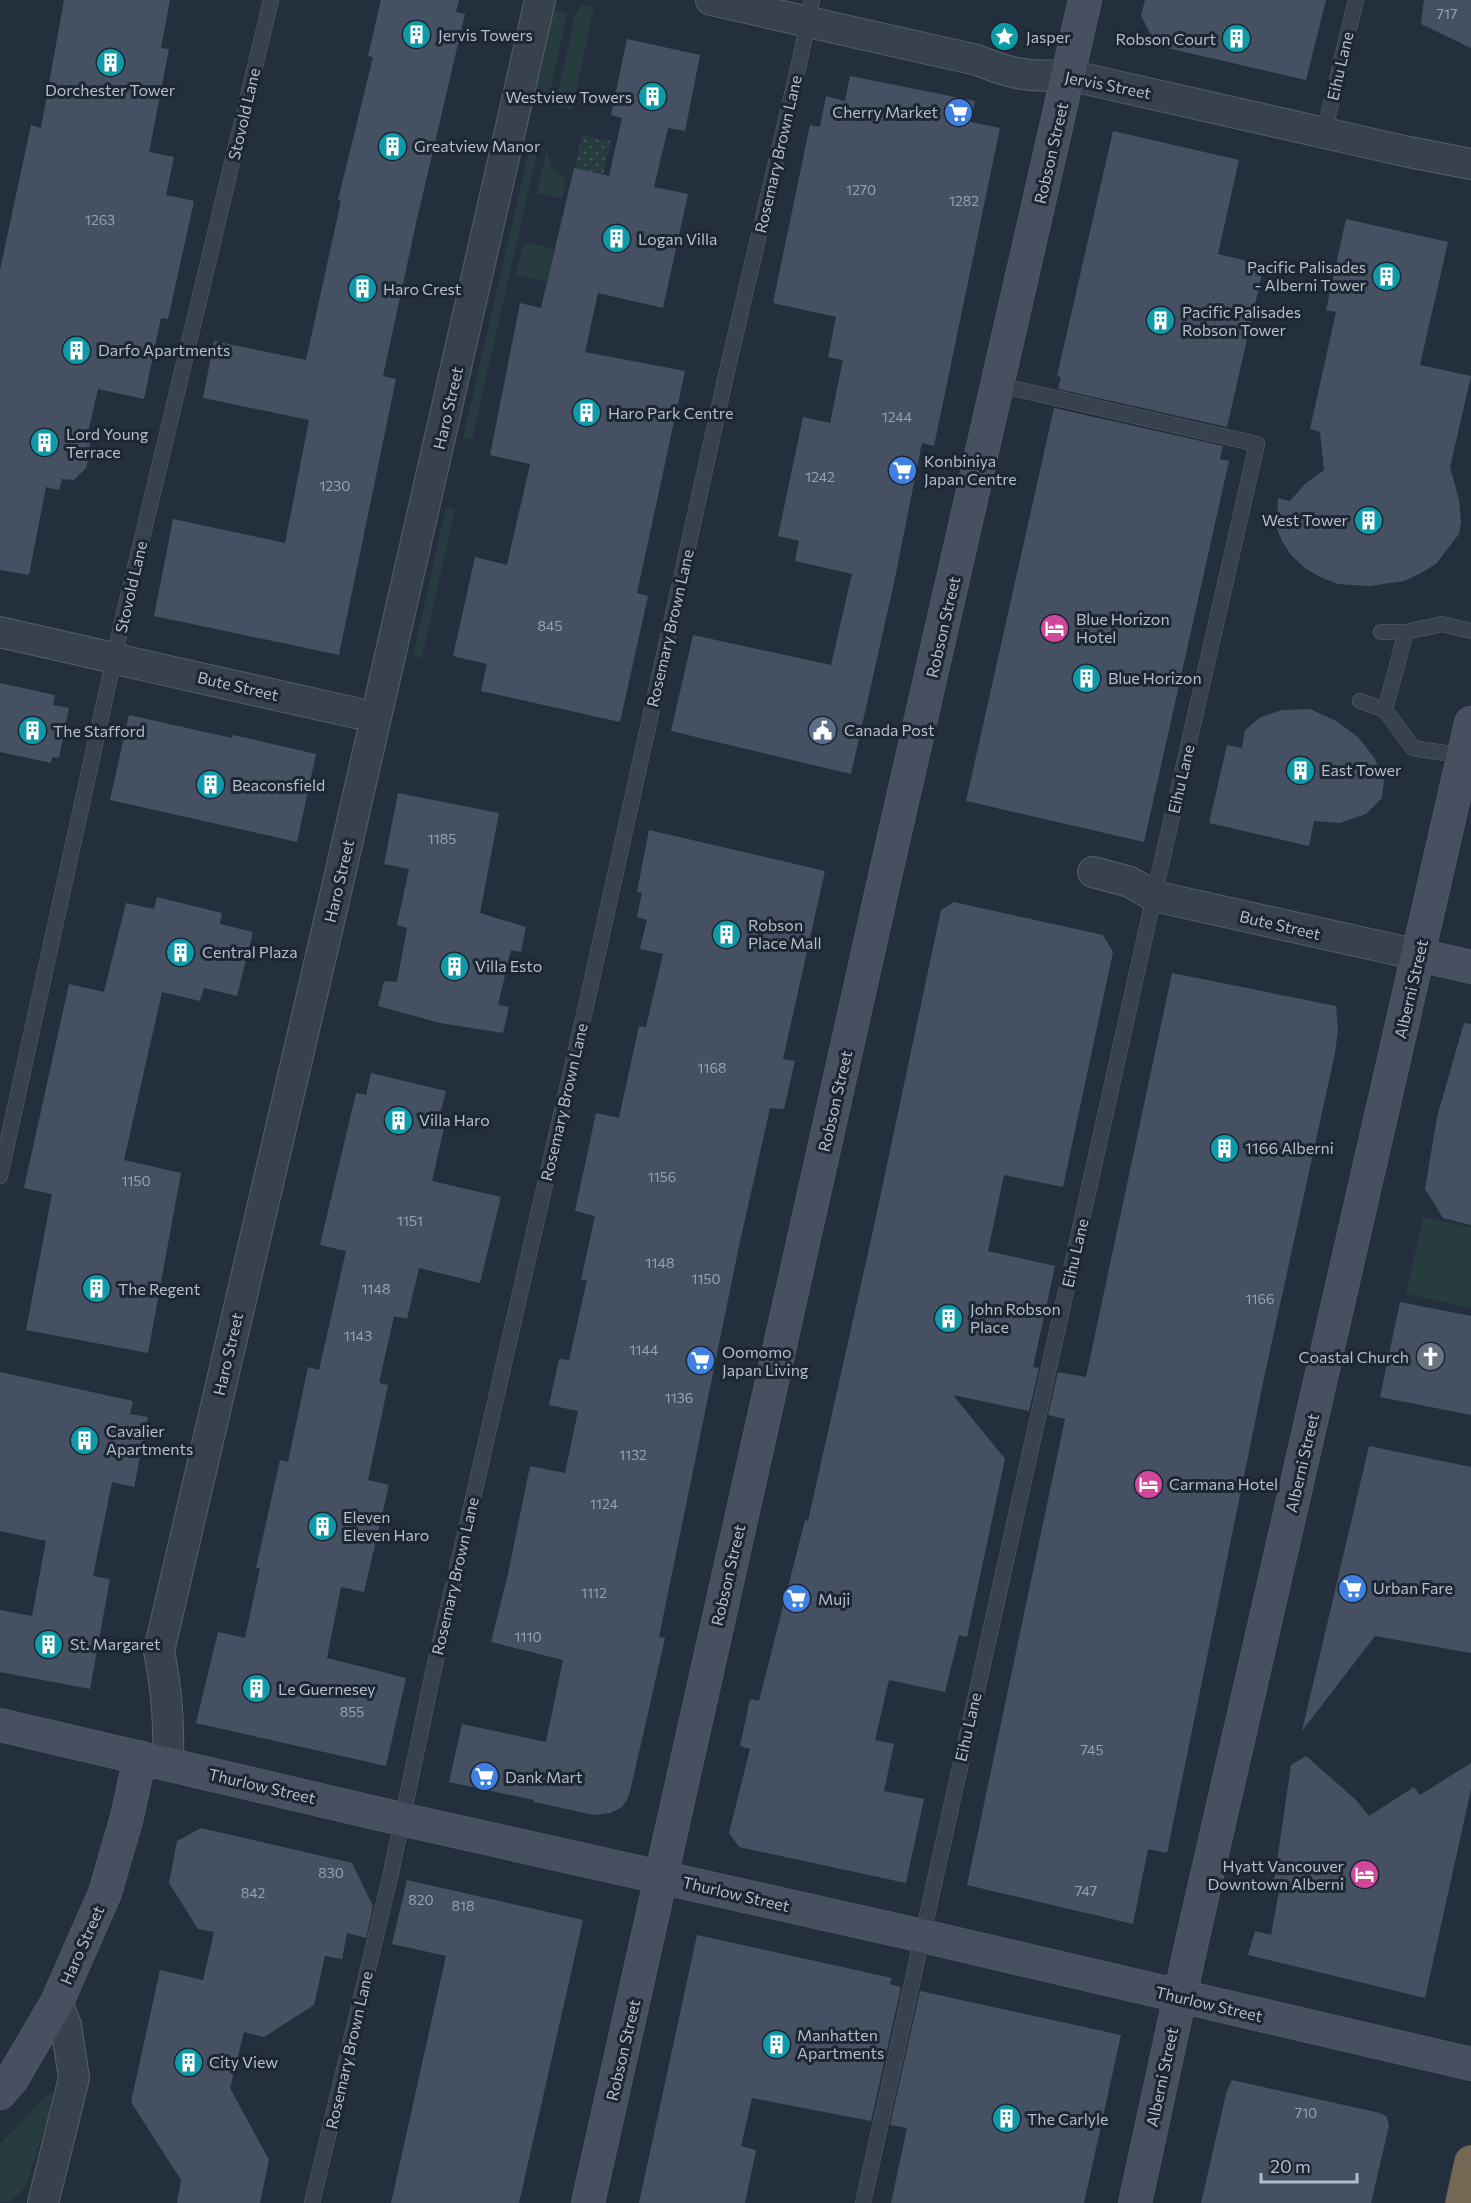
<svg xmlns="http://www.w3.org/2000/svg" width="1471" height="2203" viewBox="0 0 1471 2203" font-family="Commissioner,sans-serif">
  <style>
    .green { fill: #263c3f }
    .garden { fill: url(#garden-dots) }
    .building { fill: #455162 }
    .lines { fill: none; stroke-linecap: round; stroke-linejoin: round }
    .lane-casing { stroke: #565f6c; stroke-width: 16 }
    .street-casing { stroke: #565f6c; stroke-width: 32 }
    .secondary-casing { stroke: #565f6c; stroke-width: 34 }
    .highway-casing { stroke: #434c59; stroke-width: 34 }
    .lane { stroke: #38414e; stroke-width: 15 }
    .street { stroke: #38414e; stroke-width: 30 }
    .secondary { stroke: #465061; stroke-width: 33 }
    .highway { stroke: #746855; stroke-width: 33 }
    .labels { text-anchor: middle; stroke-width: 6; stroke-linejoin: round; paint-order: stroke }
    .number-label { font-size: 14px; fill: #98a1af }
    .poi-label { font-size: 16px; fill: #b4bcc9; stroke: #1d2633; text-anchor: start }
    .street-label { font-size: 16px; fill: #b4bcc9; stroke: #1d2633 }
  </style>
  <defs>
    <pattern id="garden-dots" width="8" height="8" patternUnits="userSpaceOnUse" patternTransform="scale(1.5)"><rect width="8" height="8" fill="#263c3f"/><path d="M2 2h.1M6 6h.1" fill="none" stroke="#435659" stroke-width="1.8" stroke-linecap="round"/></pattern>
  </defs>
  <rect width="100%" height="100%" fill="#242f3e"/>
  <!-- green -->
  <path class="green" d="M 583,5 L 594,8 L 572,109 L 555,106 L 575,15 L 579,8 Z
    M 551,10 L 567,14 L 547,105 L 535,95 L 534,86 Z
    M 530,146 L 538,148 L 472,440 L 463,438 Z
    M 546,152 C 551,163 554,173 566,179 L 562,199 L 537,193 Z
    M 524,242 L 554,249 L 547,282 L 516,275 Z
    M 446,507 L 455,509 L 422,658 L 413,656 Z
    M 1423,1217 L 1471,1227 L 1471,1308 L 1406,1294 Z
    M 52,2093 L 49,2114 L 26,2187 L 11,2201 L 0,2202 L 0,2144 L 48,2094 Z"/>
  <!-- garden -->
  <path class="garden" d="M 582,135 L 611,141 L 602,179 L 574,172 Z"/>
  <!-- building -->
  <path class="building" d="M 64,0 L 170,0 L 161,48 L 169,49 L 149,152 L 174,157 L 166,195 L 194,201 L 168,319 L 161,318 L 144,399 L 98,389 L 89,428 L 90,452 L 86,468 L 74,480 L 62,479 L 59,490 L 46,487 L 29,575 L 0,570 L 0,270 L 31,125 L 41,128 Z
    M 381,0 L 459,0 L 456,12 L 465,14 L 417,219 L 383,376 L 396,379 L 339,655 L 154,616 L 173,519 L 285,543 L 309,420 L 203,398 L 214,341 L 306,360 L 341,201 L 338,200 L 373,57 L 368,56 Z
    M 1145,0 L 1326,0 L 1306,80 L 1163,47 L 1150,33 L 1141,16 Z
    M 1424,0 L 1471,0 L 1471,48 L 1421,24 Z
    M 627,39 L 700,55 L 685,131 L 668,128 L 654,187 L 688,194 L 663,308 L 598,293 L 585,352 L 685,371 L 637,593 L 648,596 L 620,722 L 481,691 L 487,664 L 453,656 L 475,557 L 507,565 L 530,464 L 490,455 L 520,303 L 541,308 L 574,168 L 609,176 L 622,118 L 611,115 Z
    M 850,76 L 975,101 L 971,122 L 1000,128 L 934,446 L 922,443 L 894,583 L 851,774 L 671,731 L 693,635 L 831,665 L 852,574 L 795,561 L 799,541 L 778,536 L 803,417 L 830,423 L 843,360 L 828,357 L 836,317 L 773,303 L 810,125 L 820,127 L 826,96 L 845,101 Z
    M 1113,131 L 1239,160 L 1218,254 L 1264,265 L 1227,427 L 1058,389 L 1061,377 L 1057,376 Z
    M 1346,219 L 1448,242 L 1420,365 L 1471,376 L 1450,467 L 1459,500 L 1461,522 L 1459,534 L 1436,564 L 1421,573 L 1404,581 L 1370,586 L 1338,584 L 1320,577 L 1305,568 L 1291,555 L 1282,541 L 1277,529 L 1278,498 L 1290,501 L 1305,484 L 1324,470 L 1320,432 L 1310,429 L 1336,312 L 1326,310 Z
    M 1054,408 L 1223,446 L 1220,459 L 1229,461 L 1144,842 L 966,801 Z
    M 0,683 L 55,695 L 53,705 L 69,708 L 59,758 L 52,757 L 51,763 L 0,752 Z
    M 1310,709 L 1336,721 L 1358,737 L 1375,759 L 1384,781 L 1382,798 L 1366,814 L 1340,823 L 1314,821 L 1309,846 L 1209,823 L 1227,745 L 1242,748 L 1245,730 L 1261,717 L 1282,710 Z
    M 129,715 L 232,738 L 233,735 L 316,754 L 297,842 L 110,800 Z
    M 398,793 L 499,813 L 480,913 L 526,927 L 521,952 L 511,950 L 498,1005 L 509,1007 L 503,1033 L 440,1023 L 378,1006 L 384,981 L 397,982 L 407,928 L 397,925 L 409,869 L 384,864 Z
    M 649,830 L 825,871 L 783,1059 L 795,1061 L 784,1109 L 770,1108 L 739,1246 L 659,1637 L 665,1638 L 630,1792 L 627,1800 L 622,1807 L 610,1813 L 594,1815 L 534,1802 L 534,1800 L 449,1782 L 462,1724 L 546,1742 L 563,1660 L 491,1642 L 508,1574 L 530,1466 L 565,1473 L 578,1411 L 549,1405 L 559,1359 L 569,1360 L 587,1280 L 581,1280 L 595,1216 L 575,1211 L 596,1113 L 619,1118 L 639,1026 L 646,1027 L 663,954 L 640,949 L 647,920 L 637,917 L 642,893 L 637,892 Z
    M 157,897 L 222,913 L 220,924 L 253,932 L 237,996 L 204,988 L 200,1001 L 162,992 L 124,1160 L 181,1173 L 148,1353 L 26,1330 L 52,1194 L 24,1188 L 69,984 L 104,992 L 126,903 L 154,909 Z
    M 954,902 L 1103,935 L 1113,952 L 1063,1187 L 1004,1175 L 988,1251 L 1055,1266 L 1033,1367 L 1039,1368 L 1029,1411 L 953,1395 L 1005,1459 L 967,1637 L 959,1635 L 945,1692 L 889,1680 L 875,1740 L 894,1744 L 884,1791 L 924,1799 L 906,1883 L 739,1847 L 729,1833 L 750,1749 L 740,1746 L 750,1699 L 759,1701 L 805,1520 L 808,1521 L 874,1226 L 941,910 Z
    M 1172,973 L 1336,1006 L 1338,1030 L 1335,1053 L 1264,1378 L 1167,1853 L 1148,1849 L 1133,1924 L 967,1885 L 1065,1419 L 1048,1415 L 1058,1372 L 1086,1377 Z
    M 1464,1023 L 1471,1024 L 1471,1225 L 1443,1218 L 1425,1189 L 1437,1117 Z
    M 371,1073 L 446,1091 L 440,1114 L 447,1115 L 432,1181 L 501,1197 L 480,1283 L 419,1268 L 407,1319 L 394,1316 L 379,1383 L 388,1385 L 368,1480 L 389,1485 L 364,1592 L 341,1587 L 327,1658 L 406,1678 L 386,1766 L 196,1723 L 218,1632 L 245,1638 L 260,1568 L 256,1568 L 280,1460 L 288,1462 L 308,1367 L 319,1370 L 346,1251 L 320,1245 L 356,1093 L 366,1095 Z
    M 1400,1302 L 1471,1316 L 1471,1415 L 1380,1397 Z
    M 0,1372 L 133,1401 L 130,1414 L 148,1417 L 134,1487 L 112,1482 L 93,1576 L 110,1579 L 90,1689 L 0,1672 L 0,1610 L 32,1616 L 46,1541 L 0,1531 Z
    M 1369,1446 L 1471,1467 L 1471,1653 L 1375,1636 L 1302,1731 Z
    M 1306,1756 L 1356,1800 L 1369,1816 L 1414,1787 L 1420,1795 L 1471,1763 L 1471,1789 L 1425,1998 L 1248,1955 L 1255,1931 L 1271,1935 L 1279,1891 L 1274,1882 L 1291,1765 Z
    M 201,1828 L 352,1863 L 373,1906 L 366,1938 L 347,1933 L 342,1959 L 325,1956 L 314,2005 L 264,2037 L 244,2032 L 230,2088 L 269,2160 L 260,2203 L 177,2203 L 181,2180 L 131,2102 L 160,1970 L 203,1980 L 214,1932 L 198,1929 L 169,1883 L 177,1841 Z
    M 407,1880 L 583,1920 L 519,2203 L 391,2203 L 446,1956 L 392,1944 Z
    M 697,1935 L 892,1978 L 890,1984 L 901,1987 L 871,2121 L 752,2098 L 741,2146 L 756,2150 L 745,2203 L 639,2203 Z
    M 920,1991 L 1121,2035 L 1084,2203 L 891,2203 L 907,2128 L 890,2125 Z
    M 1232,2080 L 1380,2113 L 1387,2117 L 1389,2126 L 1371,2203 L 1201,2203 L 1227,2090 Z"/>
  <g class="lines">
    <defs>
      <path id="lane" d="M 1324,133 L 1356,0
        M 1381,632 L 1406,632
        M 1360,701 L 1385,710
        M 1463,756 L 1413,748 L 1385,710 L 1406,632 L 1442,624 L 1471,631
        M 0,1176 L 122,622 L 271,0
        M 312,2203 L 391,1873 L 433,1673 L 591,984 L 727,371 L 800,60 L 812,0
        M 863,2203 L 1154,896 L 1257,444 L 999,385"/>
      <path id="street" d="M 711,0 L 977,60 C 1013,75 1030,77 1068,75 L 1404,151 L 1471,164
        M 0,632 L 114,658
        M 120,660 L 356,713
        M 1093,872 L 1130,882 L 1154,896 L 1419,955
        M 168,1764 C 169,1723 167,1691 159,1651 C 286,1101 418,551 540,0
        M 43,2203 L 74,2078 L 66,2025 L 57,2002"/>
      <path id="secondary" d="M 1419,955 L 1471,967
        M 0,1725 L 401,1819 L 923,1936 L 1471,2064
        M 0,2093 L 12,2079 L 57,2002 L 105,1893 L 127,1817 L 140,1757
        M 588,2203 L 886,872 L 1085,0
        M 1135,2203 L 1192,1941 L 1471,723"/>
      <path id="highway" d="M 1462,2203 L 1471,2162"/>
    </defs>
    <!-- lane casing -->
    <use href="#lane" class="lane-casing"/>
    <!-- street casing -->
    <use href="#street" class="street-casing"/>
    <!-- secondary casing -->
    <use href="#secondary" class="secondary-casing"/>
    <!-- highway casing -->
    <use href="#highway" class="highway-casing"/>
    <!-- lane -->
    <use href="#lane" class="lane"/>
    <!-- street -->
    <use href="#street" class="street"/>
    <!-- secondary -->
    <use href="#secondary" class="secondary"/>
    <!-- highway -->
    <use href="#highway" class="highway"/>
  </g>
  <!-- icons -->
  <defs>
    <symbol id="building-disc" viewBox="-11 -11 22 22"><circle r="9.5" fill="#0f9aa8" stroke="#1d2633"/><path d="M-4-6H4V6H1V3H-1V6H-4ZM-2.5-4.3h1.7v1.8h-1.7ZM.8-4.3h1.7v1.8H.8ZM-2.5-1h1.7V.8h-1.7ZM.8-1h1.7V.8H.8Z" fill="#fff"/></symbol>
    <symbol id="sight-disc" viewBox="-11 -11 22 22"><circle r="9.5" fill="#0f9aa8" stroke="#1d2633"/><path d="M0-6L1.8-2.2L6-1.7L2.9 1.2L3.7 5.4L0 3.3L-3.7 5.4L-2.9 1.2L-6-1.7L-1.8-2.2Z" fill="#fff"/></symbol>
    <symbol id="supermarket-disc" viewBox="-11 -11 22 22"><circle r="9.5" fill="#3f7fe0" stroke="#1d2633"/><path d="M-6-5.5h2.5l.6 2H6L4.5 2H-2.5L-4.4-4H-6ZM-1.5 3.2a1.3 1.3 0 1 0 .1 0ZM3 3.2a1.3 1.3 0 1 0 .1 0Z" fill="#fff"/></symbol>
    <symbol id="hotel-disc" viewBox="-11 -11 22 22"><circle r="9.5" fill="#d1479c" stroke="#1d2633"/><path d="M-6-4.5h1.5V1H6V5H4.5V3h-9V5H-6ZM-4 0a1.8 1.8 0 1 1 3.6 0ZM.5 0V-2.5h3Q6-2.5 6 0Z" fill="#fff"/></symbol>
    <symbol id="civic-disc" viewBox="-11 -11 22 22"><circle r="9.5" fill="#5c6f8a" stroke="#1d2633"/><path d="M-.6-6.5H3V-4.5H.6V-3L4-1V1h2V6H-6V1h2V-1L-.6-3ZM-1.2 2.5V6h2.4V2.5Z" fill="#fff"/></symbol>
    <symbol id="church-disc" viewBox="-11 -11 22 22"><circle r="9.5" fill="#6b7280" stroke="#1d2633"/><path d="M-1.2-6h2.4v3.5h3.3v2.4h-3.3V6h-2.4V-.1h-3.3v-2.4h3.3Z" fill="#fff"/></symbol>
  </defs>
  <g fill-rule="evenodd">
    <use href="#building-disc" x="400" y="18" width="33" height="33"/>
    <use href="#sight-disc" x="988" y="20" width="33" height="33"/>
    <use href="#building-disc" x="1220" y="22" width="33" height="33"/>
    <use href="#building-disc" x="94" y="46" width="33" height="33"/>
    <use href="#building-disc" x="636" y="80" width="33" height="33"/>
    <use href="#supermarket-disc" x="942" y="96" width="33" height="33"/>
    <use href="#building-disc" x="376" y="130" width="33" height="33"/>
    <use href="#building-disc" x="600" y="222" width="33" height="33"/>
    <use href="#building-disc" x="1370" y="260" width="33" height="33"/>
    <use href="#building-disc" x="346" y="272" width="33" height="33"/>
    <use href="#building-disc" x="1144" y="304" width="33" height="33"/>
    <use href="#building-disc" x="60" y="334" width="33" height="33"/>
    <use href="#building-disc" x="570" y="396" width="33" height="33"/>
    <use href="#building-disc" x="28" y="426" width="33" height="33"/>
    <use href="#supermarket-disc" x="886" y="454" width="33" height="33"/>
    <use href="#building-disc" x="1352" y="504" width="33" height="33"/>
    <use href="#hotel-disc" x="1038" y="612" width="33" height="33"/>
    <use href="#building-disc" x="1070" y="662" width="33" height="33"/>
    <use href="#civic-disc" x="806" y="714" width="33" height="33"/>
    <use href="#building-disc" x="16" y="714" width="33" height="33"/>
    <use href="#building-disc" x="1284" y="754" width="33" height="33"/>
    <use href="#building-disc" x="194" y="768" width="33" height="33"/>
    <use href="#building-disc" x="710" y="918" width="33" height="33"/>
    <use href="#building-disc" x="164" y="936" width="33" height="33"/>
    <use href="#building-disc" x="438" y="950" width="33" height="33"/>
    <use href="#building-disc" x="382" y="1104" width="33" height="33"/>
    <use href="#building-disc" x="1208" y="1132" width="33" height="33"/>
    <use href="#building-disc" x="80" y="1272" width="33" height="33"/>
    <use href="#building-disc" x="932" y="1302" width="33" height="33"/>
    <use href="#church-disc" x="1414" y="1340" width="33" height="33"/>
    <use href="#supermarket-disc" x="684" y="1344" width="33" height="33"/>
    <use href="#building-disc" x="68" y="1424" width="33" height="33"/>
    <use href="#hotel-disc" x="1132" y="1468" width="33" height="33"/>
    <use href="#building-disc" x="306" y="1510" width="33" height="33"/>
    <use href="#supermarket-disc" x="1336" y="1572" width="33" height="33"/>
    <use href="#supermarket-disc" x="780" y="1582" width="33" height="33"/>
    <use href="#building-disc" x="32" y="1628" width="33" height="33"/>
    <use href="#building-disc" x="240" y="1672" width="33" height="33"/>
    <use href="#supermarket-disc" x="468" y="1760" width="33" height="33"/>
    <use href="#hotel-disc" x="1348" y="1858" width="33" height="33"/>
    <use href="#building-disc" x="760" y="2028" width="33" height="33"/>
    <use href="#building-disc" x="172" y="2046" width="33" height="33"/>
    <use href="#building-disc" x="990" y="2102" width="33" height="33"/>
  </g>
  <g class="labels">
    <!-- number labels -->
    <g class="number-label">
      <text x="1447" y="19">717</text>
      <text x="861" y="195">1270</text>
      <text x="964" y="206">1282</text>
      <text x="100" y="225">1263</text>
      <text x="897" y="422">1244</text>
      <text x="820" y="482">1242</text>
      <text x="335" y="491">1230</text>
      <text x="550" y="631">845</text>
      <text x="442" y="844">1185</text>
      <text x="712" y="1073">1168</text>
      <text x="662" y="1182">1156</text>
      <text x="136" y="1186">1150</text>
      <text x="410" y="1226">1151</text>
      <text x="660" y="1268">1148</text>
      <text x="706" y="1284">1150</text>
      <text x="376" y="1294">1148</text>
      <text x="1260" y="1304">1166</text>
      <text x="358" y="1341">1143</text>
      <text x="644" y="1355">1144</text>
      <text x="679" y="1403">1136</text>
      <text x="633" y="1460">1132</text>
      <text x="604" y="1509">1124</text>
      <text x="594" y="1598">1112</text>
      <text x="528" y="1642">1110</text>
      <text x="352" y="1717">855</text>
      <text x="1092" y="1755">745</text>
      <text x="331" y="1878">830</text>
      <text x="1086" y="1896">747</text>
      <text x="253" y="1898">842</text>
      <text x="421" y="1905">820</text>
      <text x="463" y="1911">818</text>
      <text x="1306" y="2118">710</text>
    </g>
    <!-- poi labels -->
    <g class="poi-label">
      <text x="438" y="41">Jervis Towers</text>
      <text x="1026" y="43">Jasper</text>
      <text x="1216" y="45" text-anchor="end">Robson Court</text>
      <text x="110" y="96" text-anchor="middle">Dorchester Tower</text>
      <text x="632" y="103" text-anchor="end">Westview Towers</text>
      <text x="938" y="118" text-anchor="end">Cherry Market</text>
      <text x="414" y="152">Greatview Manor</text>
      <text x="638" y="245">Logan Villa</text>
      <text x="1366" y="273" text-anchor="end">Pacific Palisades<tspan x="1366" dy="18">- Alberni Tower</tspan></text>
      <text x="383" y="295">Haro Crest</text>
      <text x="1182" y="318">Pacific Palisades<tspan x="1182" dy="18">Robson Tower</tspan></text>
      <text x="98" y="356">Darfo Apartments</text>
      <text x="608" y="419">Haro Park Centre</text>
      <text x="66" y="440">Lord Young<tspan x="66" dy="18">Terrace</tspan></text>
      <text x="924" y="467">Konbiniya<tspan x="924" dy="18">Japan Centre</tspan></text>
      <text x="1348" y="526" text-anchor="end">West Tower</text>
      <text x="1076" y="625">Blue Horizon<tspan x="1076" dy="18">Hotel</tspan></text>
      <text x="1108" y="684">Blue Horizon</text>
      <text x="844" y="736">Canada Post</text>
      <text x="53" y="737">The Stafford</text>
      <text x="1321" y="776">East Tower</text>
      <text x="232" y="791">Beaconsfield</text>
      <text x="748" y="931">Robson<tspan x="748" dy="18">Place Mall</tspan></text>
      <text x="202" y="958">Central Plaza</text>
      <text x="475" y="972">Villa Esto</text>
      <text x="419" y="1126">Villa Haro</text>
      <text x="1245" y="1154">1166 Alberni</text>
      <text x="118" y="1295">The Regent</text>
      <text x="970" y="1315">John Robson<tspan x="970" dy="18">Place</tspan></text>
      <text x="722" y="1358">Oomomo<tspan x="722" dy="18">Japan Living</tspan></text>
      <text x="1409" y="1363" text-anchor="end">Coastal Church</text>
      <text x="106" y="1437">Cavalier<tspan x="106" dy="18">Apartments</tspan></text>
      <text x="1169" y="1490">Carmana Hotel</text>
      <text x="343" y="1523">Eleven<tspan x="343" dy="18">Eleven Haro</tspan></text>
      <text x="1373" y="1594">Urban Fare</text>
      <text x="818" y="1605">Muji</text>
      <text x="70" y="1650">St. Margaret</text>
      <text x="278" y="1695">Le Guernesey</text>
      <text x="505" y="1783">Dank Mart</text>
      <text x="1344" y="1872" text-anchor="end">Hyatt Vancouver<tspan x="1344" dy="18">Downtown Alberni</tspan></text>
      <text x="797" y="2041">Manhatten<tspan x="797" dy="18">Apartments</tspan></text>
      <text x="209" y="2068">City View</text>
      <text x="1027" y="2125">The Carlyle</text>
    </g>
    <!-- street labels -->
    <g class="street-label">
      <text transform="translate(1340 66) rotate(-77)" y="6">Eihu Lane</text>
      <text transform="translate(1108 85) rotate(11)" y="6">Jervis Street</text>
      <text transform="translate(244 114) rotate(-77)" y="6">Stovold Lane</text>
      <text transform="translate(1051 153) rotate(-77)" y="6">Robson Street</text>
      <text transform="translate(778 154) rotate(-77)" y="6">Rosemary Brown Lane</text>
      <text transform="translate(448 408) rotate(-77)" y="6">Haro Street</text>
      <text transform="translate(131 587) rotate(-77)" y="6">Stovold Lane</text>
      <text transform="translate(943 627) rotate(-77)" y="6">Robson Street</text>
      <text transform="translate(670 628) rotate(-77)" y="6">Rosemary Brown Lane</text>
      <text transform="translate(238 686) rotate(13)" y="6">Bute Street</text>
      <text transform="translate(1181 779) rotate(-77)" y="6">Eihu Lane</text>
      <text transform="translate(339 881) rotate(-77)" y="6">Haro Street</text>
      <text transform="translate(1280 925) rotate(13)" y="6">Bute Street</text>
      <text transform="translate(1411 989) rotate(-77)" y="6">Alberni Street</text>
      <text transform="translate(835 1101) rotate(-77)" y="6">Robson Street</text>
      <text transform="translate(564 1102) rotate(-77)" y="6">Rosemary Brown Lane</text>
      <text transform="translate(1075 1253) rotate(-77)" y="6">Eihu Lane</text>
      <text transform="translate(228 1354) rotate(-77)" y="6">Haro Street</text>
      <text transform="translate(1302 1463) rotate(-77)" y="6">Alberni Street</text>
      <text transform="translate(728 1575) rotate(-77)" y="6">Robson Street</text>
      <text transform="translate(455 1576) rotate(-77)" y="6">Rosemary Brown Lane</text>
      <text transform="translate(968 1727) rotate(-77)" y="6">Eihu Lane</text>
      <text transform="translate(262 1786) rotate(13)" y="6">Thurlow Street</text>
      <text transform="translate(736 1894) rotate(13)" y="6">Thurlow Street</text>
      <text transform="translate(82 1945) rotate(-66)" y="6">Haro Street</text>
      <text transform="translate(1209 2004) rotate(13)" y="6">Thurlow Street</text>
      <text transform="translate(349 2050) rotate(-77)" y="6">Rosemary Brown Lane</text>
      <text transform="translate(623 2050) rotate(-77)" y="6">Robson Street</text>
      <text transform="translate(1162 2077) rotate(-78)" y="6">Alberni Street</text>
    </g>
  </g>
  <!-- scale -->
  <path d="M1261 2173v9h96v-9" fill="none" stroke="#b4bcc9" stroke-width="3"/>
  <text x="1270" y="2173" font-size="18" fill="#b4bcc9" stroke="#1d2633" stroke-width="4.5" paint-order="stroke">20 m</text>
</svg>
